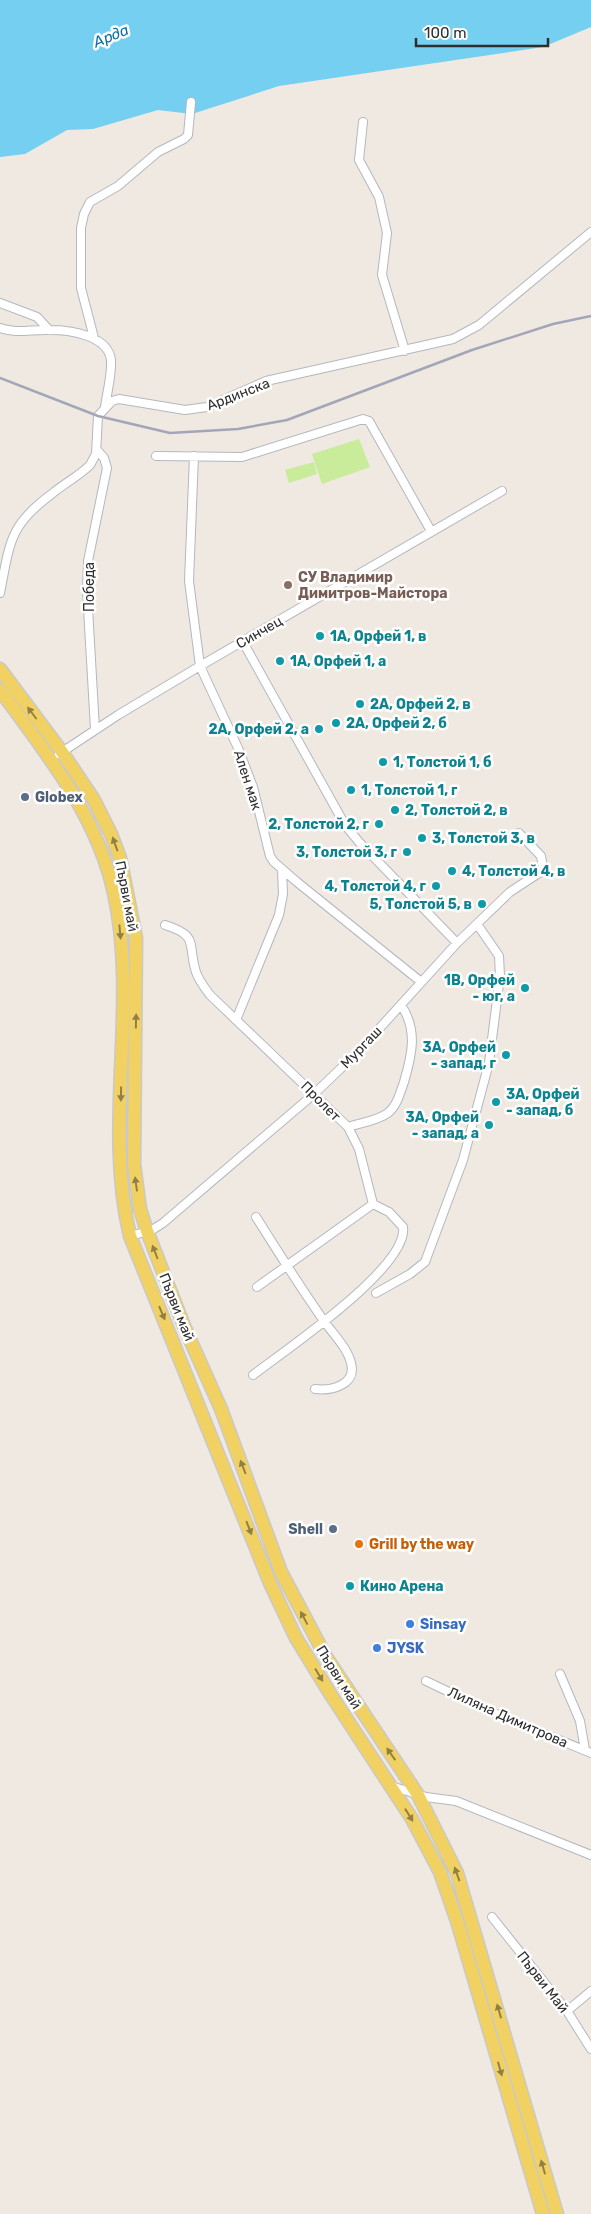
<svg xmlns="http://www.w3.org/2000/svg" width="591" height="2214" viewBox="0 0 591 2214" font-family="Rubik,sans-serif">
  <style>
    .pitch { fill: #c9ec9a }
    .water { fill: #75cff0 }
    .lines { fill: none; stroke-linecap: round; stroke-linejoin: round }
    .street-casing { stroke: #b4b7c1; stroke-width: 10 }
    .primary-casing { stroke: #c9c9c9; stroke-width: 15 }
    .street { stroke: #fff; stroke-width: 8 }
    .primary { stroke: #f2d163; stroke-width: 12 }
    .rail { stroke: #a3a6b8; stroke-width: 2.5 }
    .oneway { fill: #908048 }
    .education-dot { fill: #8d6e63; stroke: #fff; stroke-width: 2 }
    .culture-dot { fill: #0f9aa8; stroke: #fff; stroke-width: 2 }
    .service-dot { fill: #5c6f8a; stroke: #fff; stroke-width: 2 }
    .food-dot { fill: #e8710a; stroke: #fff; stroke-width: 2 }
    .shop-dot { fill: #3f7fe0; stroke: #fff; stroke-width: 2 }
    .labels { text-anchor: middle; stroke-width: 5; stroke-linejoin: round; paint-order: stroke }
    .street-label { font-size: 14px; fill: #2e2e2e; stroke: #fff }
    .education-label { font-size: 14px; font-weight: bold; fill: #785e54; stroke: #fff; text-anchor: start }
    .culture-label { font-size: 14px; font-weight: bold; fill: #0d838f; stroke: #fff; text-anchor: start }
    .service-label { font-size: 14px; font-weight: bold; fill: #4e5e75; stroke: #fff; text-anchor: start }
    .food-label { font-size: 14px; font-weight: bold; fill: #c56008; stroke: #fff; text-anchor: start }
    .shop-label { font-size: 14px; font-weight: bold; fill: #366cbe; stroke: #fff; text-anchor: start }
    .water-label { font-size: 15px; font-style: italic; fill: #0d6fa3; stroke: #fff }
  </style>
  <rect width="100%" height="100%" fill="#efe9e1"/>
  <!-- pitch -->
  <path class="pitch" d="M 359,439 L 370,467 L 322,484 L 312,454 Z
    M 314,462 L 317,474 L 289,483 L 285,470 Z"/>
  <!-- water -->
  <path class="water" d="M 0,0 L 591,0 L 591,27 L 543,47 L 279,86 L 192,114 L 158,110 L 93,129 L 67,130 L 25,154 L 0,157 Z"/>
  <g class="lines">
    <defs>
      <path id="street" d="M 363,122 L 359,160 L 379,197 L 387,233 L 382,275 L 405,351
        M 0,303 L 37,317 L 49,330
        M 0,328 C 17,334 32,329 50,330 C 69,330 108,335 111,360 C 112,375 107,392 105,407
        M 94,338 L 81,288 L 81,228 L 84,214 L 90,202 L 118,186 L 158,152 L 184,139 L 188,135 L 191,102
        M 156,456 L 242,457 L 363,419 L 369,421 L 431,531
        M 194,456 L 189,581 L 200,666 L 238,748 L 253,787 L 270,856 L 274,862 L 297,882 L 420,981
        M 0,593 C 10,542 9,525 53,493 C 65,483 79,476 90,465 L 96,454 L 98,416 L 112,401 L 119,399 L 185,410 L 207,407 L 266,381 L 453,339 L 479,325 L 591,232
        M 243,642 L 345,825 L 359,842 L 457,943
        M 95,729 L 87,591 L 88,561 L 107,468 L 104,458 L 97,450
        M 59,754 L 118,715 L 200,666 L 502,491
        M 165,925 C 200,936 187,944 196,972 C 199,981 205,988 210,995 L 348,1127 L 359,1149 L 373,1204
        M 236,1020 L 279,915 L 283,894 L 282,869
        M 348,1127 C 360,1123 377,1121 388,1113 C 397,1106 400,1093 404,1082 C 412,1055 418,1030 401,1005
        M 256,1217 C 278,1252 300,1287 324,1321 C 333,1334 347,1347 351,1363 C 357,1385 331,1391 315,1389
        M 130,1236 L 152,1230 L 163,1223 L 314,1094 L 358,1052 L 457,943 L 510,892 L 539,873 L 543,868 L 541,856 L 519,833
        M 257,1287 L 373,1204
        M 376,1293 L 410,1274 L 425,1262 L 463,1160 L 489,1063 L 500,976 L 499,956 L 477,924
        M 253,1375 C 284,1351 409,1267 403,1227 L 389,1212 L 373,1204
        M 560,1674 L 580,1721 L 585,1750
        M 426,1681 L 489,1711 L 591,1753
        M 391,1786 L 426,1797 L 456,1801 L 591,1855
        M 492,1917 L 567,2011 L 591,2049
        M 567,2011 L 591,1991"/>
      <path id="primary" d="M 0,669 L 62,752 L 94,800 L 111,834 L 120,858 L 136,938 L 134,1164 L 140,1209 L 147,1231 L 184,1326 L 221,1409 L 281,1572 L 326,1657 L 418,1795 L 457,1873 L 557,2214
        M 0,690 C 46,753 97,815 114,893 C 139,1006 103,1123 130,1236 L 270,1583 L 296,1638 L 331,1695 L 412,1819 L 440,1872 L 457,1921 L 543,2214"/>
    </defs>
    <!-- street casing -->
    <use href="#street" class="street-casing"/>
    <!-- primary casing -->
    <use href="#primary" class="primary-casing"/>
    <!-- street -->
    <use href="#street" class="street"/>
    <!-- primary -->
    <use href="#primary" class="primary"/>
    <!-- rail -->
    <path class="rail" d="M 0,378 L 98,416 L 170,433 L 238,429 L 287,420 L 472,350 L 553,324 L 591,316"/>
  </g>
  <!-- one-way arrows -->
  <defs><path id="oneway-solid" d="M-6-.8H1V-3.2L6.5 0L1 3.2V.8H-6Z" transform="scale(1.25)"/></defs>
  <g class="oneway">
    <use href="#oneway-solid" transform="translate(32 713) rotate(-127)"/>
    <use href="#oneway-solid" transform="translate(115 844) rotate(-110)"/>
    <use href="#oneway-solid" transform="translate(120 932) rotate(85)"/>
    <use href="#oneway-solid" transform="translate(136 1021) rotate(-89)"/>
    <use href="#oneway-solid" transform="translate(121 1094) rotate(91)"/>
    <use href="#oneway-solid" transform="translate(136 1184) rotate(-98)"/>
    <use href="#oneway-solid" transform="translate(155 1252) rotate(-111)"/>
    <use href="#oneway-solid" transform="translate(162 1313) rotate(67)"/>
    <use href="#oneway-solid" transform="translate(243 1467) rotate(-111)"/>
    <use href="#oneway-solid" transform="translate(249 1528) rotate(69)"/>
    <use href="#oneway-solid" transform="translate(304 1618) rotate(-118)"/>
    <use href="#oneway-solid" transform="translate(319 1675) rotate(59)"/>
    <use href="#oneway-solid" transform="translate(391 1754) rotate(-125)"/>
    <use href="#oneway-solid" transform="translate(409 1815) rotate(58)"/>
    <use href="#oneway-solid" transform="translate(457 1874) rotate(-110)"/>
    <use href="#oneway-solid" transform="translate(499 2011) rotate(-106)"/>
    <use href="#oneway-solid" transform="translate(500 2069) rotate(74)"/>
    <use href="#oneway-solid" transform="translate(543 2167) rotate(-106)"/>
  </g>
  <!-- markers -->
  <circle class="education-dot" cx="288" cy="585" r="5"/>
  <g class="culture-dot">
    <circle cx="320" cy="636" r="5"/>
    <circle cx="280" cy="661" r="5"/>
    <circle cx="360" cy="704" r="5"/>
    <circle cx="336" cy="723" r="5"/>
    <circle cx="319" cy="729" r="5"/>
    <circle cx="383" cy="762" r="5"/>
    <circle cx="351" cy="790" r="5"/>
    <circle cx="395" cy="810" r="5"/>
    <circle cx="379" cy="824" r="5"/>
    <circle cx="422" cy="838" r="5"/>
    <circle cx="407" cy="852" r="5"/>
    <circle cx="452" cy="871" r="5"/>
    <circle cx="436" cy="886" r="5"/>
    <circle cx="482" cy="904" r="5"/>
    <circle cx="525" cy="988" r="5"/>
    <circle cx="506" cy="1055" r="5"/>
    <circle cx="496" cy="1102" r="5"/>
    <circle cx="489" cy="1125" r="5"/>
    <circle cx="350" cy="1586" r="5"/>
  </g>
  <g class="service-dot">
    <circle cx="25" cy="797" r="5"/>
    <circle cx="333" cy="1529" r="5"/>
  </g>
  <circle class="food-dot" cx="359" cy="1544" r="5"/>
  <g class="shop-dot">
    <circle cx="410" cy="1624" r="5"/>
    <circle cx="377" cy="1648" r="5"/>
  </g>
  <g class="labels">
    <!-- street labels -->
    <g class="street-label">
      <text transform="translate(238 394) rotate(-21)" y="5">Ардинска</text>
      <text transform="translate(89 587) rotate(-90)" y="5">Победа</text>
      <text transform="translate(259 632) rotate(-30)" y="5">Синчец</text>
      <text transform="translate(248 780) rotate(72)" y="5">Ален мак</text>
      <text transform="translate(127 896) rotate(79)" y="5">Първи май</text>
      <text transform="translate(361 1047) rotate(-46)" y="5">Мургаш</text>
      <text transform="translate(321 1101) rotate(45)" y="5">Пролет</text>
      <text transform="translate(177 1307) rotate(68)" y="5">Първи май</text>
      <text transform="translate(339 1677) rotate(58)" y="5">Първи май</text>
      <text transform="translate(508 1717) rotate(24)" y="5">Лиляна Димитрова</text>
      <text transform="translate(543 1982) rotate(52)" y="5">Първи Май</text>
    </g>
    <!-- education labels -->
    <g class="education-label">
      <text x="298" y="582">СУ Владимир<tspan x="298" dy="16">Димитров-Майстора</tspan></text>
    </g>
    <!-- culture labels -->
    <g class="culture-label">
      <text x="330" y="641">1А, Орфей 1, в</text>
      <text x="290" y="666">1А, Орфей 1, а</text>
      <text x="370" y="709">2А, Орфей 2, в</text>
      <text x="346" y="728">2А, Орфей 2, б</text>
      <text x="309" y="734" text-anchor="end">2А, Орфей 2, а</text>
      <text x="393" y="767">1, Толстой 1, б</text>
      <text x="361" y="795">1, Толстой 1, г</text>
      <text x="405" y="815">2, Толстой 2, в</text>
      <text x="369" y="829" text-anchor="end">2, Толстой 2, г</text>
      <text x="432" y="843">3, Толстой 3, в</text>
      <text x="397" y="857" text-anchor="end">3, Толстой 3, г</text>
      <text x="462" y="876">4, Толстой 4, в</text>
      <text x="426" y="891" text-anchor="end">4, Толстой 4, г</text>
      <text x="472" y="909" text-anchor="end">5, Толстой 5, в</text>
      <text x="515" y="985" text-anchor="end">1В, Орфей<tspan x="515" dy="16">- юг, а</tspan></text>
      <text x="496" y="1052" text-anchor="end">3А, Орфей<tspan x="496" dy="16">- запад, г</tspan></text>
      <text x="506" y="1099">3А, Орфей<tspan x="506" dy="16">- запад, б</tspan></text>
      <text x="479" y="1122" text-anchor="end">3А, Орфей<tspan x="479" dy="16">- запад, а</tspan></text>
      <text x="360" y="1591">Кино Арена</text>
    </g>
    <!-- service labels -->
    <g class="service-label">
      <text x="35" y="802">Globex</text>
      <text x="323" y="1534" text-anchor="end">Shell</text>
    </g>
    <!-- food labels -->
    <g class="food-label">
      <text x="369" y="1549">Grill by the way</text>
    </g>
    <!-- shop labels -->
    <g class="shop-label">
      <text x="420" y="1629">Sinsay</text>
      <text x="387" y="1653">JYSK</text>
    </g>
    <!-- water labels -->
    <g class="water-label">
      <text transform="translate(111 36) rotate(-23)" y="5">Арда</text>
    </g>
  </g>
  <!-- scale -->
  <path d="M416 38v8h132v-8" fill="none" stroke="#2e2e2e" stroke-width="2.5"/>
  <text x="424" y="38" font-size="15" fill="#2e2e2e" stroke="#ffffff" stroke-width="4" paint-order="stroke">100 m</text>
</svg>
